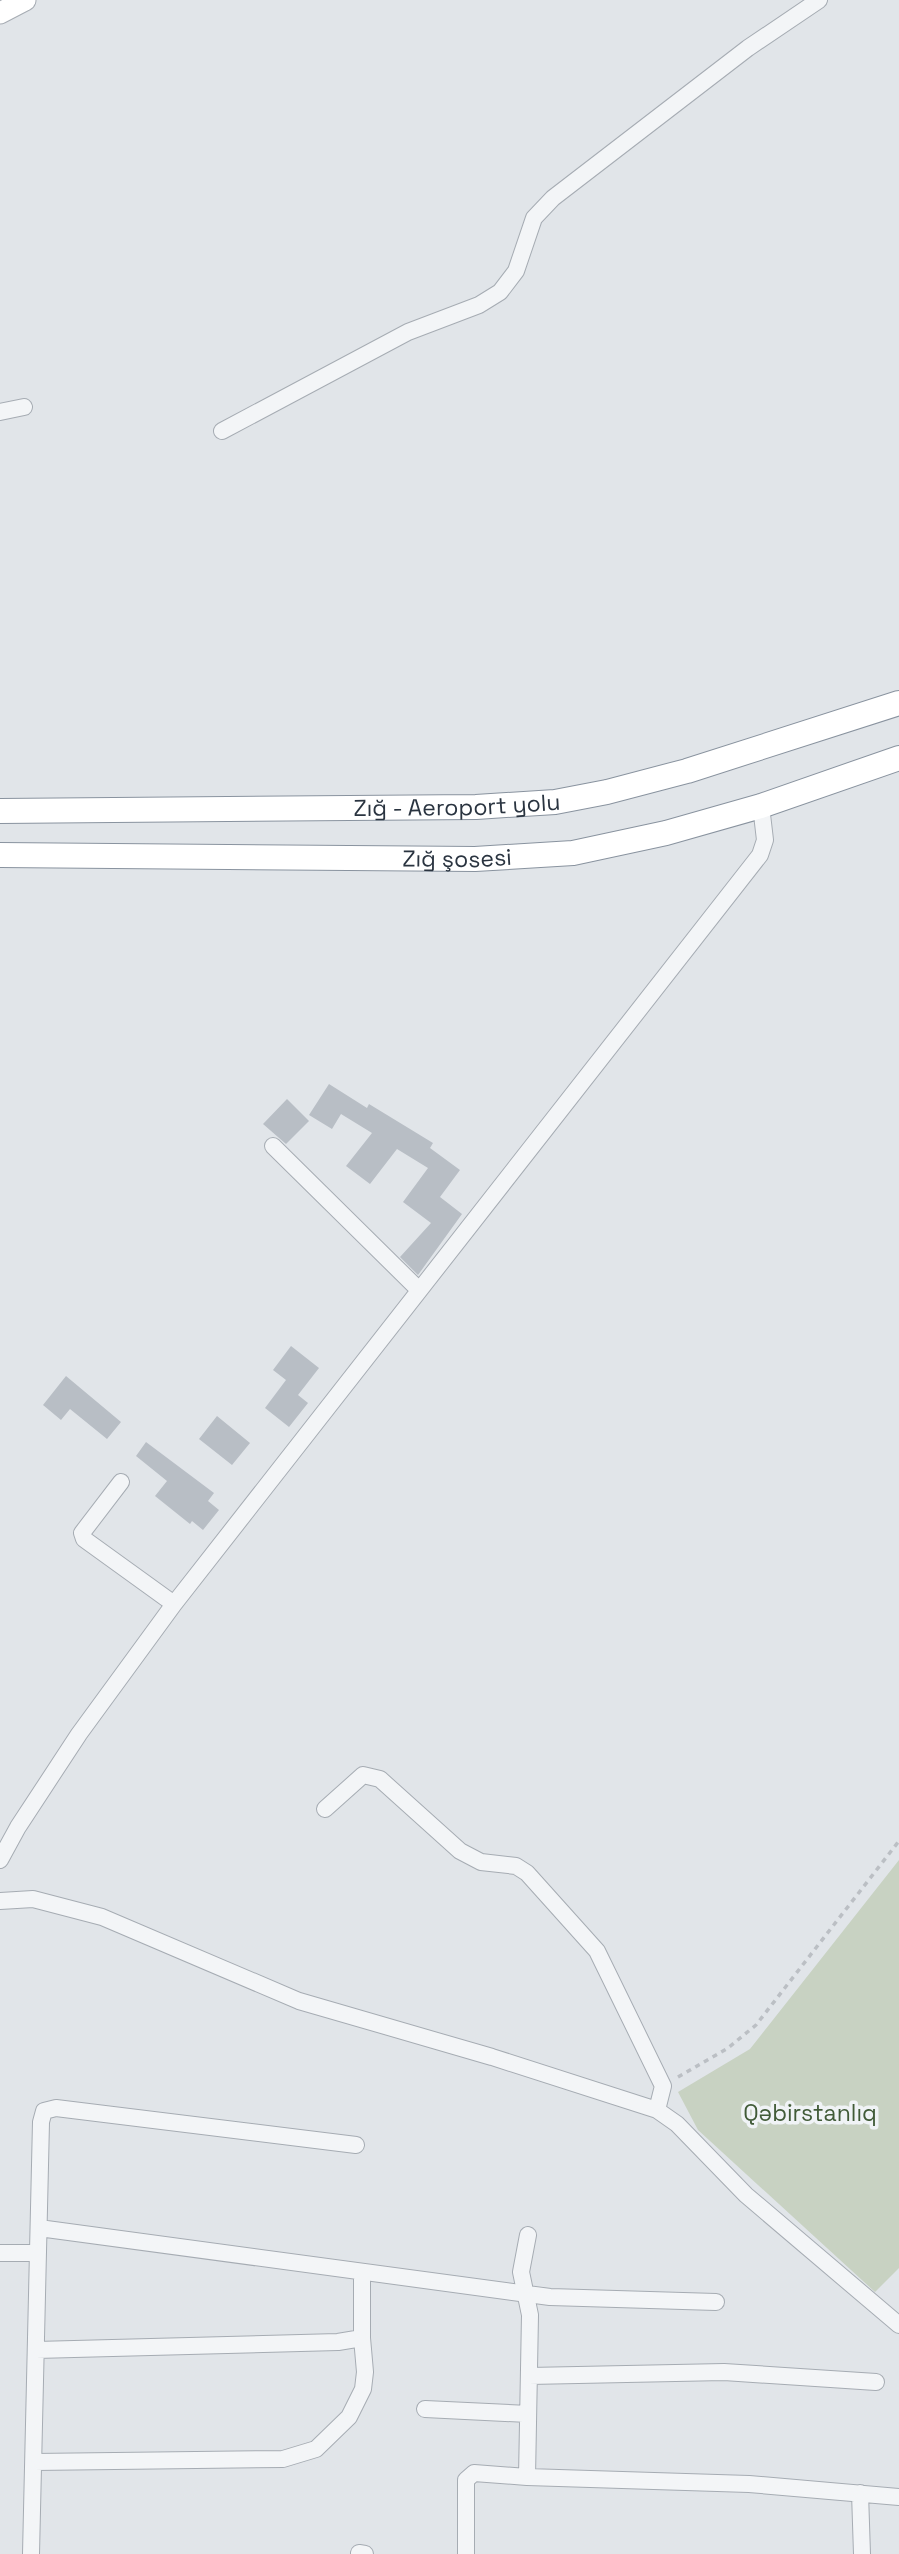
<svg xmlns="http://www.w3.org/2000/svg" width="899" height="2554" viewBox="0 0 899 2554" font-family="'Space Grotesk',sans-serif">
  <style>
    .green { fill: #c8d2c2 }
    .building { fill: #b8bec5 }
    .lines { fill: none; stroke-linecap: round; stroke-linejoin: round }
    .minor-casing { stroke: #a6acb3; stroke-width: 18 }
    .secondary-casing { stroke: #a6acb3; stroke-width: 23 }
    .trunk-casing { stroke: #89939f; stroke-width: 26 }
    .path { stroke: #bbbfc4; stroke-width: 3.5; stroke-dasharray: 5 5; stroke-linecap: butt }
    .minor { stroke: #f3f5f7; stroke-width: 16 }
    .secondary { stroke: #fff; stroke-width: 21 }
    .trunk { stroke: #fff; stroke-width: 24 }
    .labels { text-anchor: middle; stroke-width: 7; stroke-linejoin: round; paint-order: stroke }
    .street-label { font-size: 23px; fill: #2a3440; stroke: #f0f3f6 }
    .park-label { font-size: 23px; fill: #415b38; stroke: #f0f3f6 }
  </style>
  <rect width="100%" height="100%" fill="#e1e5e9"/>
  <!-- green -->
  <path class="green" d="M 899,1860 L 899,2268 L 875,2292 L 698,2130 L 678,2092 L 750,2049 Z"/>
  <!-- building -->
  <path class="building" d="M 329,1084 L 367,1108 L 369,1104 L 433,1143 L 430,1148 L 460,1170 L 440,1197 L 462,1214 L 418,1275 L 400,1257 L 431,1223 L 403,1202 L 428,1168 L 397,1149 L 370,1184 L 346,1166 L 372,1133 L 341,1114 L 332,1129 L 309,1115 Z
    M 287,1099 L 309,1121 L 286,1144 L 263,1124 Z
    M 291,1346 L 319,1368 L 298,1395 L 308,1403 L 289,1427 L 265,1408 L 286,1380 L 273,1370 Z
    M 66,1376 L 121,1422 L 107,1439 L 70,1409 L 61,1420 L 43,1405 Z
    M 217,1416 L 250,1443 L 232,1465 L 199,1439 Z
    M 146,1442 L 214,1493 L 208,1501 L 219,1510 L 203,1530 L 192,1521 L 190,1524 L 155,1496 L 167,1481 L 136,1456 Z"/>
  <g class="lines">
    <defs>
      <path id="minor" d="M 0,412 L 24,407
        M 222,431 L 408,332 L 479,305 L 500,292 L 516,271 L 534,218 L 553,198 L 748,48 L 819,0
        M 273,1146 L 419,1290
        M 121,1482 L 82,1533 L 84,1539 L 174,1604
        M 325,1809 L 363,1775 L 380,1779 L 460,1851 L 481,1862 L 516,1866 L 527,1873 L 597,1951 L 663,2086 L 657,2110
        M 0,1860 L 18,1827 L 79,1734 L 174,1604 L 760,855 L 765,840 L 761,806
        M 0,1901 L 33,1899 L 102,1917 L 299,2001 L 492,2057 L 657,2110 L 677,2124 L 746,2195 L 899,2325
        M 39,2228 L 550,2297 L 716,2302
        M 0,2253 L 38,2253
        M 36,2350 L 338,2342 L 362,2338 L 362,2272
        M 529,2376 L 724,2372 L 876,2382
        M 425,2409 L 528,2414
        M 34,2462 L 283,2459 L 316,2449 L 349,2417 L 363,2389 L 365,2372 L 362,2338
        M 527,2477 L 530,2315 L 521,2272 L 528,2235
        M 860,2493 L 862,2554
        M 359,2553 L 365,2554
        M 31,2554 L 41,2122 L 44,2111 L 56,2108 L 356,2145
        M 466,2554 L 466,2480 L 474,2473 L 527,2477 L 749,2484 L 899,2497"/>
      <path id="secondary" d="M 0,13 L 25,0"/>
      <g id="trunk">
        <path id="s1" d="M 0,811 L 476,807 L 555,802 L 607,792 L 687,771 L 899,703"/>
        <path id="s2" d="M 0,855 L 475,859 L 573,853 L 666,833 L 761,806 L 899,758"/>
      </g>
    </defs>
    <!-- minor casing -->
    <use href="#minor" class="minor-casing"/>
    <!-- secondary casing -->
    <use href="#secondary" class="secondary-casing"/>
    <!-- trunk casing -->
    <use href="#trunk" class="trunk-casing"/>
    <!-- path -->
    <path class="path" d="M 678,2077 L 728,2048 L 756,2025 L 899,1841"/>
    <!-- minor -->
    <use href="#minor" class="minor"/>
    <!-- secondary -->
    <use href="#secondary" class="secondary"/>
    <!-- trunk -->
    <use href="#trunk" class="trunk"/>
  </g>
  <g class="labels">
    <!-- street labels -->
    <g class="street-label">
      <text dy="8" stroke="none"><textPath href="#s1" startOffset="457">Zığ - Aeroport yolu</textPath></text>
      <text dy="8" stroke="none"><textPath href="#s2" startOffset="457">Zığ şosesi</textPath></text>
    </g>
    <!-- park labels -->
    <g class="park-label">
      <text x="810" y="2121">Qəbirstanlıq</text>
    </g>
  </g>
</svg>
